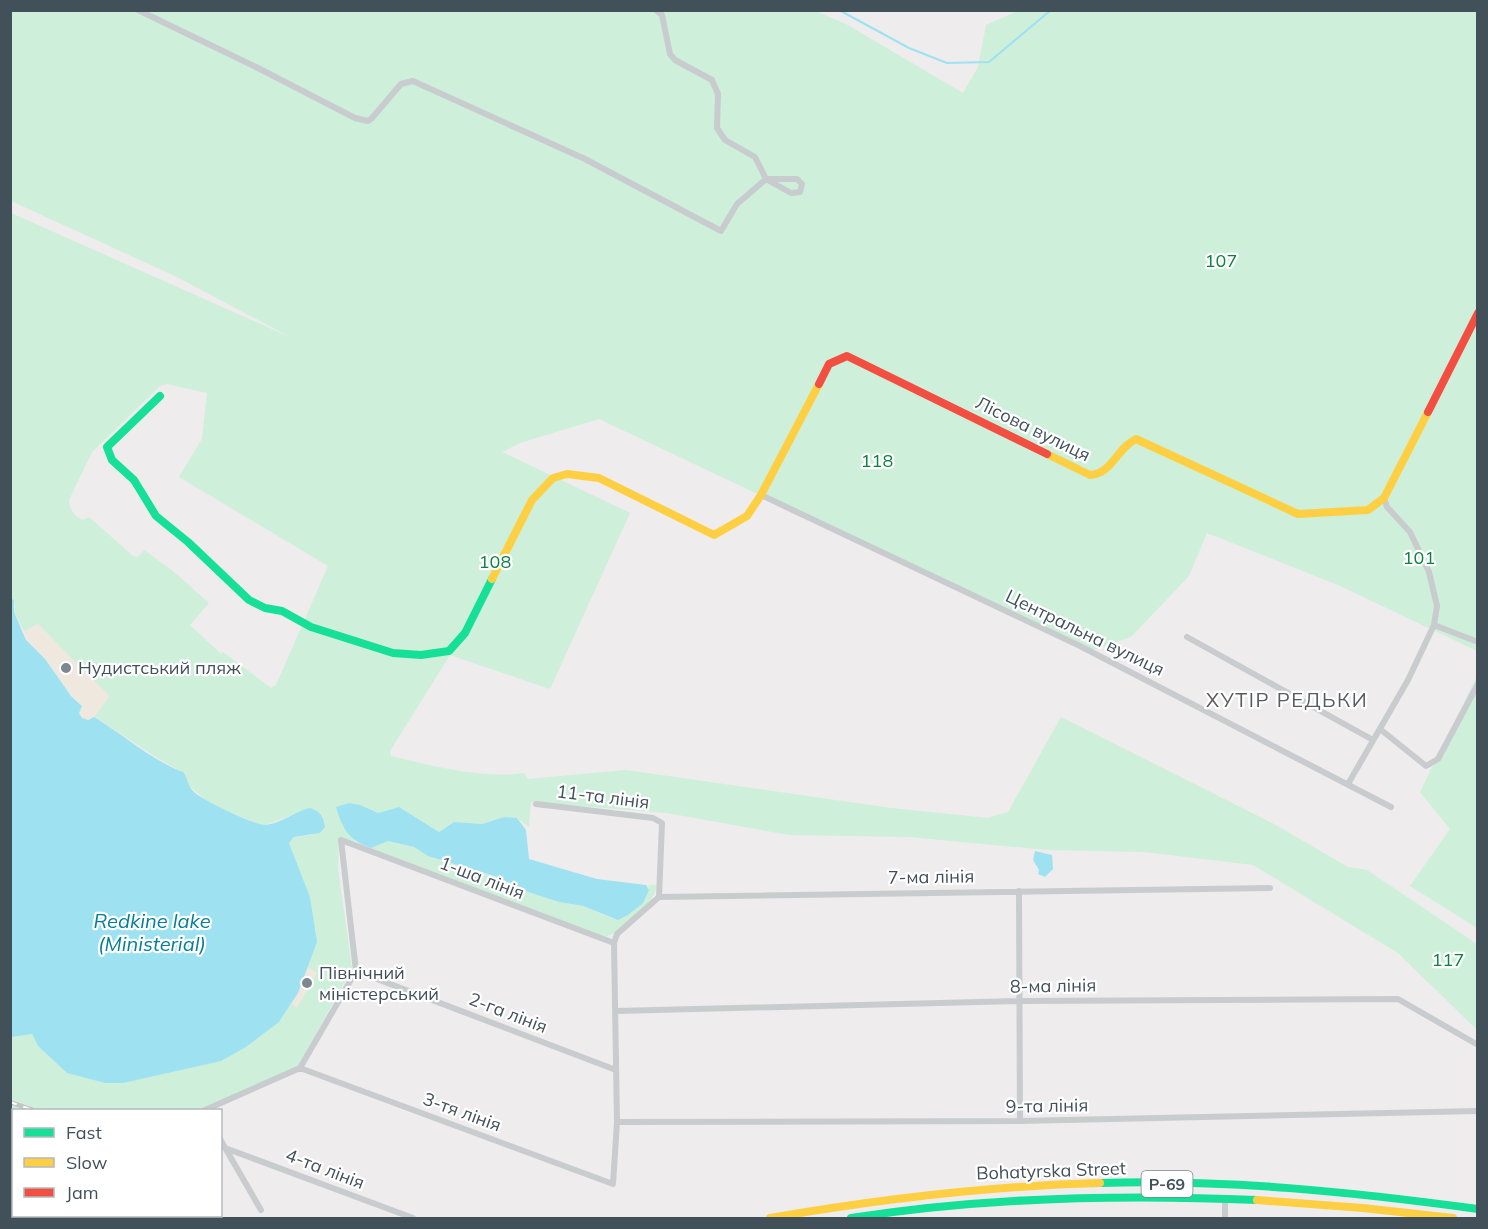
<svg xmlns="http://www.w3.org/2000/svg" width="1488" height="1229" viewBox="0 0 1488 1229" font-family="Mulish,sans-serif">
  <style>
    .green { fill: #ceefd9; fill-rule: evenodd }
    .sand { fill: #eee8df }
    .water { fill: #9ee2f2 }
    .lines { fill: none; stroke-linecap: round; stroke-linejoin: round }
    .stream { stroke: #9ee2f2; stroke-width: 2 }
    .street { stroke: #c8ccce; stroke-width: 6 }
    .fast { stroke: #16e098; stroke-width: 8 }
    .slow { stroke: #ffcf43; stroke-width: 8 }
    .jam { stroke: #f24e42; stroke-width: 8 }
    .rail-casing { stroke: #c3c5c7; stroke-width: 4.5 }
    .rail { stroke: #fff; stroke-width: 2; stroke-dasharray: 7; stroke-linecap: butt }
    .poi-dot { fill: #7e878d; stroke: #fff; stroke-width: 2 }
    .labels { text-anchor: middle; stroke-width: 4.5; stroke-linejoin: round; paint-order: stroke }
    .shield { fill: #fff; stroke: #7b848c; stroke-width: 1.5 }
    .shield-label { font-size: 16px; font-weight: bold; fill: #42505a }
    .park-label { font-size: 18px; fill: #0d8144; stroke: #fff }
    .street-label { font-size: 18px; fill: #42505a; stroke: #fff }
    .poi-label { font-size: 18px; fill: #42505a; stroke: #fff; text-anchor: start }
    .neighbourhood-label { font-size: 20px; letter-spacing: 1.5px; fill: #585c61; stroke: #fff }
    .water-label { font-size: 20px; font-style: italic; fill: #037d98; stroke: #fff }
  </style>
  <rect width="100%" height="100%" fill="#eeecec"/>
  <!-- green -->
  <path class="green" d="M 11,11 L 815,11 L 846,24 L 963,93 L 978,67 L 986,25 L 1018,11 L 1477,11 L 1477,651 L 1338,585 L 1207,533 L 1189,576 L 1131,637 L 1090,651 L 599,419 L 520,443 L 502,452 L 630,513 L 550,689 L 450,655 L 390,751 L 391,756 C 434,766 480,779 524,773 L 528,779 L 626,770 L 891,808 L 988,818 L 1008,812 L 1061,717 L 1274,824 L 1348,867 L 1367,870 L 1477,944 L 1477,1030 L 1398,953 L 1253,865 L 1144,852 L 1048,850 L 909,837 L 789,835 L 667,813 L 531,802 L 529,827 L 517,818 L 504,817 L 482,824 L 454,822 L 439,832 L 399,807 L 378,813 L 363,808 L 354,841 L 366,846 L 339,840 L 338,869 L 352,969 L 298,1066 L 202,1110 L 40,1110 L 11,1099 L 11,1037 L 32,1034 L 38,1046 L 67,1073 L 105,1083 L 123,1083 L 246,1047 L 279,1022 L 299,993 L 316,942 L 310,897 L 289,843 L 294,837 L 313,835 L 310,808 L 263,826 L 209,803 L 187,784 L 183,772 C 152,757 125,735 94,717 L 109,696 L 38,624 L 24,631 L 14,612 L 15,605 L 10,598 L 11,213 L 292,338 L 175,276 L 11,201 ZM 167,384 L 207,393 L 202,439 L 179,477 L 328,566 L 276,685 L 271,688 L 223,652 L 221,654 L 190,625 L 209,603 L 173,571 L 144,550 L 138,557 L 133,556 L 89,517 L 83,520 C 74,516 70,511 69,500 L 92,452 L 160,386 Z
    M 1477,676 L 1477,928 L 1410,886 L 1450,829 L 1420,792 Z
    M 388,841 L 414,847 L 428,856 L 500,878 L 516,888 L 559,902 L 583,906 L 611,918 L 628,915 L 643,902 L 649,886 L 646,885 L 657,885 C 655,904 622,933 604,937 L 371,848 Z
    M 11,1104 L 28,1110 L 14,1110 L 14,1188 L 11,1188 Z
    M 10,1206 L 13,1206 L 14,1216 L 112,1216 L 117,1218 L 11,1218 Z"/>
  <!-- sand -->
  <path class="sand" d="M 37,624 L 110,696 L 94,717 L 88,720 L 82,718 L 79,713 L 82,705 C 66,692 58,677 46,661 C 38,649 27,645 24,631 Z
    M 308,967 L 317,973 L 297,1008 L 291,1004 Z"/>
  <!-- water -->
  <path class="water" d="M 10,598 L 14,600 L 14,612 L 26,640 L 45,659 L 71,696 L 82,706 L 79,713 L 82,718 L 88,720 L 94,717 C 124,735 151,760 183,772 C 188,778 187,785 194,792 C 202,800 256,826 266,825 C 282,823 295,811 310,808 C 321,812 323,816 325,827 L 320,833 L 294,837 L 289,843 L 310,897 L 317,942 L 298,993 L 279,1022 L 246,1047 L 221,1061 L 123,1083 L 105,1083 L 67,1073 L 38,1046 L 32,1034 L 11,1037 Z
    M 349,803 L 360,805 L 378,813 L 399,807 L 439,832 L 454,822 L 482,824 L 504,817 L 517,818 L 526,830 L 529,859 L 597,879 L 646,885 L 649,890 L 643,903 L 628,915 L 618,920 L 583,906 L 559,902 L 516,888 L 501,878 L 428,856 L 414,847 L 388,841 L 371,848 C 349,840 343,830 336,807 Z
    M 1035,851 L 1052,855 L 1053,869 L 1045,877 L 1038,874 L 1039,870 L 1033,860 Z"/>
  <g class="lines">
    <!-- stream -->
    <path class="stream" d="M 839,10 L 909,48 L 947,63 L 989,62 L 1051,10"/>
    <!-- street -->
    <path class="street" d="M 138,10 L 256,67 L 355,118 L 368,121 L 372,118 L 401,84 L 413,81 L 585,159 L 721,231 L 737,204 L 766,179 L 791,193 L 800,192 L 802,184 L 797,179 L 766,179 L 755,157 L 725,140 L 717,128 L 718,94 L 712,80 L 675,60 L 670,54 L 662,15 L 656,10
      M 761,495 L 1080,646 L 1391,807
      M 1434,625 L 1478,642
      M 1187,637 L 1373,740
      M 1380,729 L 1426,766 L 1438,759 L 1478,684
      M 1348,784 L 1408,680 L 1434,625 L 1437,606 L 1429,572 L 1410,532 L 1387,507 L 1384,498
      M 536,804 L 653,818 L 662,823 L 659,897
      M 1019,891 L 1020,1121
      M 356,971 L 616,1070
      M 616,1011 L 1020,1001 L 1398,999 L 1478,1045
      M 300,1068 L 613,1184 L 617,1122 L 614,943 L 617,934 L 659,897 L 1270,888
      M 205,1110 L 300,1068 L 356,971 L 341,840 L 614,943
      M 617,1122 L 1020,1121 L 1478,1111
      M 220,1139 L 261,1210
      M 225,1148 L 413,1218
      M 1225,1198 L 1225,1218
      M 10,1199 L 14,1199
      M 123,1216 L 128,1218"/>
    <!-- fast -->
    <path class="fast" d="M 160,396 L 107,447 L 112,460 L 134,480 L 156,516 L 188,542 L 249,600 L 265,608 L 282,611 L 311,627 L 393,653 L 421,655 L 449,651 L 465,633 L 492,579
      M 1100,1183 C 1226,1179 1353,1192 1478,1209
      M 851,1218 C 986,1197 1120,1194 1257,1200"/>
    <!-- slow -->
    <path class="slow" d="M 1047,454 L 1090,475 C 1112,474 1117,448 1136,439 L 1298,514 L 1368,510 L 1384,498 L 1428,412
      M 492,579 L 532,500 L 553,478 L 567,474 L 599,478 L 714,535 L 747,516 L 761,495 L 819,384
      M 1257,1200 L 1363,1208 L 1453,1218
      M 770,1218 C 880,1199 988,1186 1100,1183"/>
    <!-- jam -->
    <path class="jam" d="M 819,384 L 829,364 L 847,356 L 1047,454
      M 1428,412 L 1478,313"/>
    <defs>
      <path id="rail" d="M 10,1102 L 33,1110
        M 164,1216 L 167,1218"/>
    </defs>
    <!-- rail casing -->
    <use href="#rail" class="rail-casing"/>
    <!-- rail -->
    <use href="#rail" class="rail"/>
  </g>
  <!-- markers -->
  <g class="poi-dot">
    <circle cx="66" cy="668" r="6"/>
    <circle cx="307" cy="983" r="6"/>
  </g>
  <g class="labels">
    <!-- shield labels -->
    <rect class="shield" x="1141.5" y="1171" width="51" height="26" rx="4.5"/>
    <g class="shield-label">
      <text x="1167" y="1190">Р-69</text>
    </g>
    <!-- park labels -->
    <g class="park-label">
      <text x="1221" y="267">107</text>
      <text x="877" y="467">118</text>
      <text x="1419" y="564">101</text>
      <text x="495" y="568">108</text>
      <text x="1448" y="966">117</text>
    </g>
    <!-- street labels -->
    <g class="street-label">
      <text transform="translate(1033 429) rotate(26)" y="6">Лісова вулиця</text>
      <text transform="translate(1085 633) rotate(26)" y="6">Центральна вулиця</text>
      <text transform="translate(603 797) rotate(7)" y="6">11-та лінія</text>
      <text transform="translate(931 877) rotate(-1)" y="6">7-ма лінія</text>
      <text transform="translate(482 878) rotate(21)" y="6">1-ша лінія</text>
      <text transform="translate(1053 986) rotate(-1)" y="6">8-ма лінія</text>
      <text transform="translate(508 1013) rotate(21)" y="6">2-га лінія</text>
      <text transform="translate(1047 1106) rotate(-1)" y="6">9-та лінія</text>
      <text transform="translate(462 1112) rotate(20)" y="6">3-тя лінія</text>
      <text transform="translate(325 1169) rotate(21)" y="6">4-та лінія</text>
      <text transform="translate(1051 1171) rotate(-2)" y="6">Bohatyrska Street</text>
    </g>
    <!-- poi labels -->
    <g class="poi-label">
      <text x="78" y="674">Нудистський пляж</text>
      <text x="319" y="979">Північний<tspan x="319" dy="21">міністерський</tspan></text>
    </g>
    <!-- neighbourhood labels -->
    <g class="neighbourhood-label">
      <text x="1287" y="707">ХУТІР РЕДЬКИ</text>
    </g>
    <!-- water labels -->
    <g class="water-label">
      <text x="152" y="928">Redkine lake<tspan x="152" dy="23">(Ministerial)</tspan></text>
    </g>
  </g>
  <!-- border -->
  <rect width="1488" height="1229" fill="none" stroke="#42505a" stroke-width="24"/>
  <!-- legend -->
  <rect x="12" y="1109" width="210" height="108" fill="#ffffff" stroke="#b3b9bd" stroke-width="1.5"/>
  <rect x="24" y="1128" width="30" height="9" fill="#16e098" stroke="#b3b9bd" stroke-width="1.5"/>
  <text x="66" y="1139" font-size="18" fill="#42505a">Fast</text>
  <rect x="24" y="1158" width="30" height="9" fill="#ffcf43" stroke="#b3b9bd" stroke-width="1.5"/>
  <text x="66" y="1169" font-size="18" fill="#42505a">Slow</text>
  <rect x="24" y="1188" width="30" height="9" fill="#f24e42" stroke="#b3b9bd" stroke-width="1.5"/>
  <text x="66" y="1199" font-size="18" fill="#42505a">Jam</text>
</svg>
